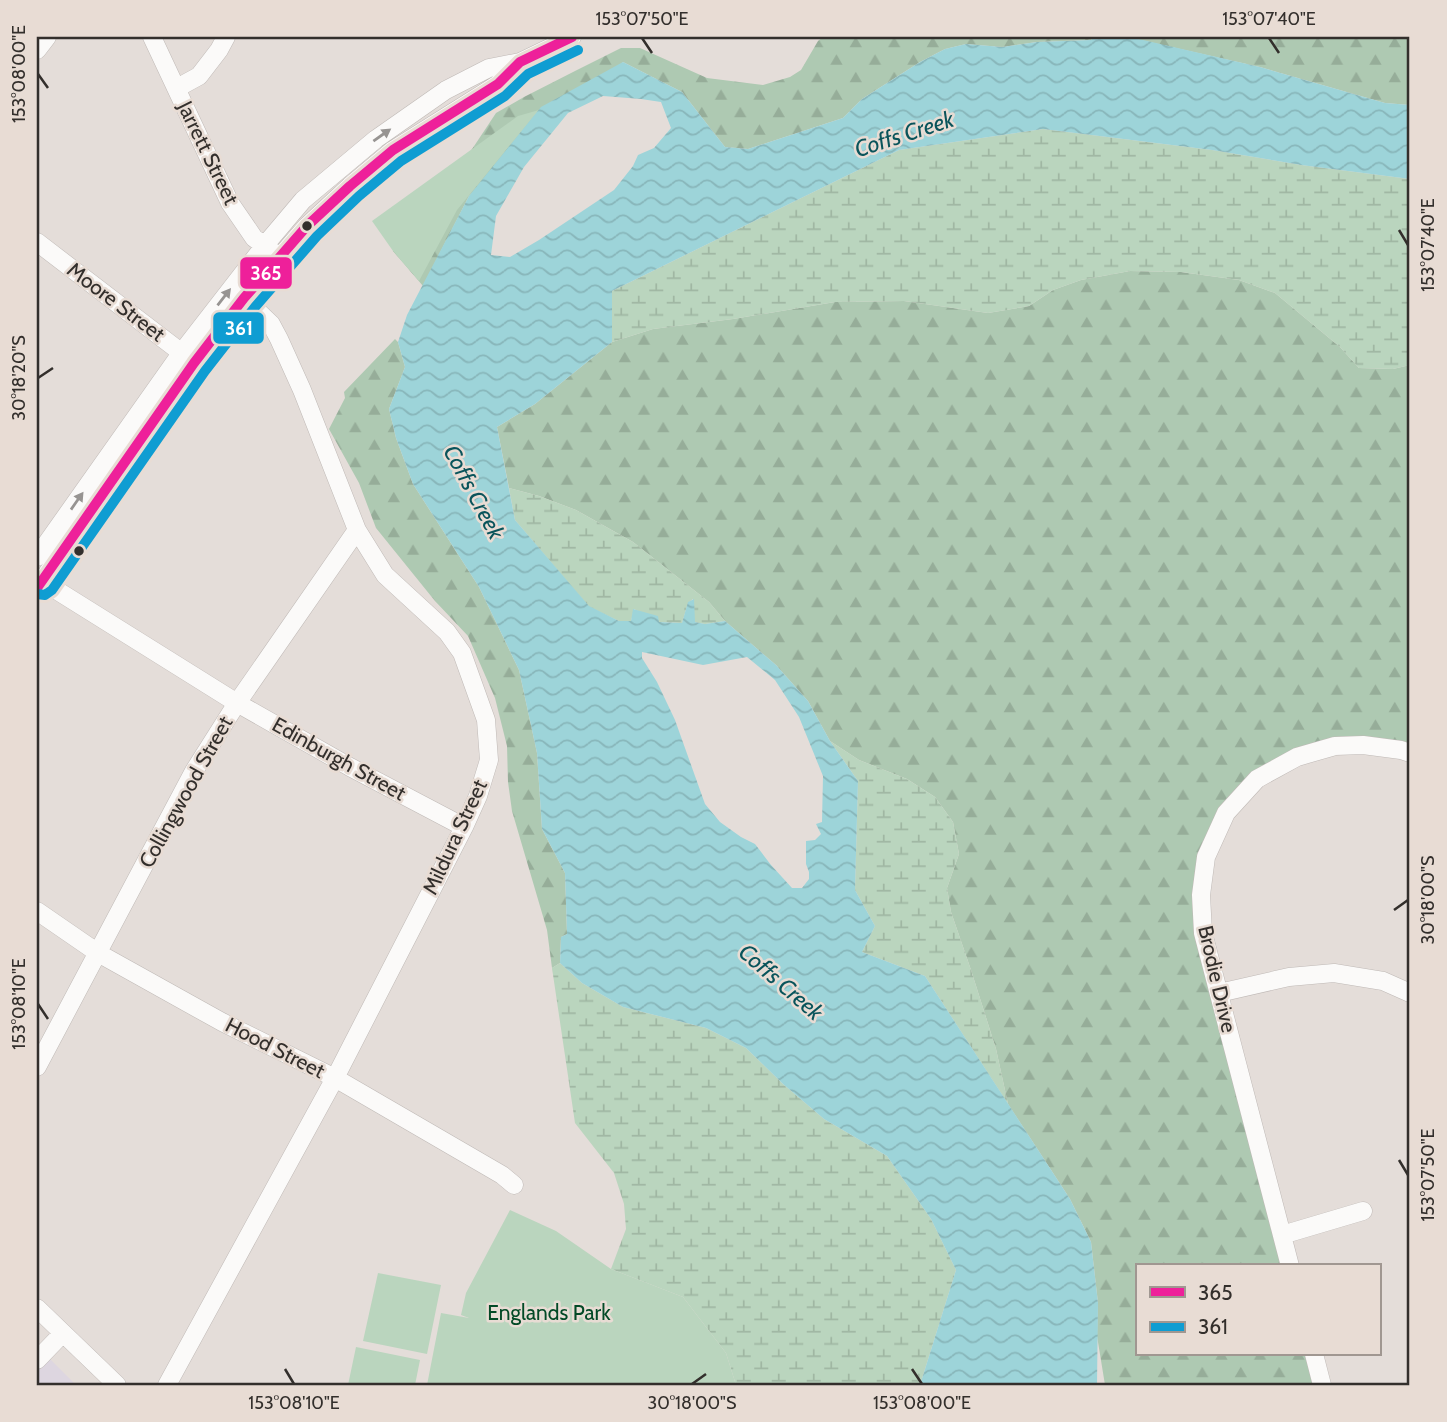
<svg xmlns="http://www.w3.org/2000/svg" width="1447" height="1422" viewBox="0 0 1447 1422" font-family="Cabin,sans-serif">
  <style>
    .commercial { fill: #ddd6e0 }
    .forest { fill: url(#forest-firs) }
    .wetland { fill: url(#wetland-marsh) }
    .green { fill: #bad5be }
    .water { fill: url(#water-waves); fill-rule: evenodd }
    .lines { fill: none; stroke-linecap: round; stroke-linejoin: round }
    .minor-casing { stroke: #bfb9b6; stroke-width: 19 }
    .minor { stroke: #fbfaf9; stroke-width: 18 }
    .bus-1-casing { stroke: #e8dcd4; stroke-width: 16 }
    .bus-2-casing { stroke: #e8dcd4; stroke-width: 16 }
    .bus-1 { stroke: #ee209a; stroke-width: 10 }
    .bus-2 { stroke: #0f9dd2; stroke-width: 10 }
    .oneway { fill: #979492 }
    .ticks { fill: none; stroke: #332f2c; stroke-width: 2.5 }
    .bus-dot { fill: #332f2c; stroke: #e8dcd4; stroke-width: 2.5 }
    .labels { text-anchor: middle; stroke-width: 5; stroke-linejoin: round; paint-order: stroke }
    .street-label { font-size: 21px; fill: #332f2c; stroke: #e8dcd4 }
    .park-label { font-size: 21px; fill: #034a26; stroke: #e8dcd4 }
    .water-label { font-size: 23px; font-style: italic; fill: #09545b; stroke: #e8dcd4 }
    .line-badge { stroke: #e8dcd4; stroke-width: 2.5 }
    .badge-label { font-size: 19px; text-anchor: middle; font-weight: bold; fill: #fff }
    .neatline { fill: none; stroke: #332f2c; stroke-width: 2.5 }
    .ticks-label { font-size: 18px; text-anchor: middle; fill: #332f2c }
  </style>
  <defs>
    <pattern id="forest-firs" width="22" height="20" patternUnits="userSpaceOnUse" patternTransform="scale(1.75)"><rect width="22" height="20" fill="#aec9b2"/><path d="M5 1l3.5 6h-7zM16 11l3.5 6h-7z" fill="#96ad99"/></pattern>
    <pattern id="wetland-marsh" width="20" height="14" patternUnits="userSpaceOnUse" patternTransform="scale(1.75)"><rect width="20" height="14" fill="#bad5be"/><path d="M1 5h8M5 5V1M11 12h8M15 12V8" fill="none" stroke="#a0b7a3"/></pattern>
    <pattern id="water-waves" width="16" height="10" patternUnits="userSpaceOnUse" patternTransform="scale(1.75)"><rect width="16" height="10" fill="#9dd4d9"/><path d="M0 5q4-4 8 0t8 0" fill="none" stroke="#88b6ba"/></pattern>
  </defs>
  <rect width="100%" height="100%" fill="#e4ddd9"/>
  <!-- commercial -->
  <path class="commercial" d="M 49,1358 L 76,1385 L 37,1385 L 37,1370 Z"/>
  <!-- forest -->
  <path class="forest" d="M 823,37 L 1094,37 L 1091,40 L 1037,42 L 1002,47 L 966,44 L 945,49 L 920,62 L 862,99 L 843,118 L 748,149 L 725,147 L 682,92 L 623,62 L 469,196 L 423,286 L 393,251 L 416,228 L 439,199 L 496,113 L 524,97 L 575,71 L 621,48 L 640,48 L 707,78 L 763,85 L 790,77 L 801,70 L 818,41 Z
    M 1127,37 L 1410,37 L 1410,105 L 1385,103 L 1260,67 Z
    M 1130,271 L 1181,272 L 1239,280 L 1275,293 L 1340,347 L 1359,368 L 1393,369 L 1410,365 L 1410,753 L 1401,750 L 1297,757 L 1226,813 L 1201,895 L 1290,1266 L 1137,1266 L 1137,1354 L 1314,1354 L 1322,1385 L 1105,1385 L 1097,1336 L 1098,1303 L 1091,1242 L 1070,1199 L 1008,1104 L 996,1049 L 971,970 L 951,912 L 947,888 L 959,854 L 953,822 L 935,797 L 907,779 L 859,760 L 830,741 L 808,701 L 776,665 L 725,621 L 709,602 L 633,542 L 576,510 L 539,496 L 509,488 L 497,427 L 535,404 L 612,342 L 653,329 L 733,319 L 835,302 L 904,301 L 988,313 L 1029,306 L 1053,290 L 1081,280 Z
    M 395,339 L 398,342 L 405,367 L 389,409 L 396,438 L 413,484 L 479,587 L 519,670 L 537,753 L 542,829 L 565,873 L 567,934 L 561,937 L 560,963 L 552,968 L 547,930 L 512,811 L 508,782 L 507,746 L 495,698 L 468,636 L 435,601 L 376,528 L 359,483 L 329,429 L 345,398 L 344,392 Z"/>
  <!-- wetland -->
  <path class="wetland" d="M 1043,129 L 1212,150 L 1301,165 L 1410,179 L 1410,365 L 1393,369 L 1359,368 L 1340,347 L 1275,293 L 1239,280 L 1181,272 L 1130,271 L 1081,280 L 1053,290 L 1029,306 L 988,313 L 904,301 L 835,302 L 733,319 L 653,329 L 612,342 L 612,291 L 899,150 Z
    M 509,488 L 539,496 L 576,510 L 633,542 L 709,602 L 725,621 L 705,624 L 694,622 L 693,599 L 688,603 L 682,623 L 659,622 L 634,609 L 631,621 L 619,621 L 589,607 L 515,520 Z
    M 830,741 L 859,760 L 907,779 L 935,797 L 953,822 L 959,854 L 947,888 L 951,912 L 971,970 L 996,1049 L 1008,1104 L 925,976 L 862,952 L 875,926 L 855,890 L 858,781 Z
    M 560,963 L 582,983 L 623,1007 L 706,1028 L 746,1048 L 783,1084 L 824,1119 L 887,1156 L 931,1219 L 956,1270 L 920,1385 L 736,1385 L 726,1353 L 683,1297 L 611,1269 L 626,1229 L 624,1204 L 614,1173 L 575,1123 L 552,968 Z"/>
  <!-- green -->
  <path class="green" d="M 539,110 L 457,210 L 419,281 L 393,251 L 372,221 L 518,116 Z
    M 510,1210 L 556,1231 L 611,1269 L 683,1297 L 726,1353 L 736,1385 L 427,1385 L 441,1313 L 469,1318 L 461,1315 L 466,1293 Z
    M 378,1273 L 441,1285 L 427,1354 L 363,1341 Z
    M 356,1347 L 420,1360 L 415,1385 L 348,1385 Z"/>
  <!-- water -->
  <path class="water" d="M 1094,37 L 1127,37 L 1143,40 L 1260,67 L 1385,103 L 1410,105 L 1410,179 L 1301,165 L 1212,150 L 1043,129 L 899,150 L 612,291 L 612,342 L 535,404 L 497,427 L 515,520 L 589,606 L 619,621 L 631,621 L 633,609 L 658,616 L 659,622 L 682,623 L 688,602 L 694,599 L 695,622 L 705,624 L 725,621 L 776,665 L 808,701 L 830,741 L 858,781 L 855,890 L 875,926 L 862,952 L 925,976 L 1070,1199 L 1091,1242 L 1098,1303 L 1097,1385 L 920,1385 L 956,1270 L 931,1219 L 887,1156 L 824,1119 L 783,1084 L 746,1048 L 706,1028 L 623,1007 L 582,983 L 560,963 L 561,937 L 567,934 L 565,873 L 542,829 L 537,753 L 519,670 L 479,587 L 413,484 L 396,438 L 389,409 L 405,367 L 398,342 L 407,315 L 469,196 L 541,107 L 623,62 L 682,92 L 725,147 L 748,149 L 843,118 L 862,99 L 920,62 L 945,49 L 966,44 L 1002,47 L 1037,42 L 1091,40 ZM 603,96 L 641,99 L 661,102 L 671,128 L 654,148 L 638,155 L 633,166 L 614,190 L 539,240 L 510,257 L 491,255 L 496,216 L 524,167 L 568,113 ZM 642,652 L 703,665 L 747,657 L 775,680 L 799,717 L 823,776 L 822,822 L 816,824 L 821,834 L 815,840 L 806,841 L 806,864 L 809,872 L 809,879 L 802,888 L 792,888 L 771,865 L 755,844 L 741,837 L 720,822 L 705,804 L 675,720 L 657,682 L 642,658 Z"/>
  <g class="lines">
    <defs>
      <path id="minor" d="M 152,37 L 230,203 L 254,238 L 272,251
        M 37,50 L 47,37
        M 177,88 L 199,76 L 219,50 L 226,37
        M 37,242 L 191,360
        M 37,557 L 182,352 L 265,245 L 303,200 L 376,139 L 446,90 L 489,68 L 520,62 L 572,37
        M 37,578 L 237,703 L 350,767 L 464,827
        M 37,588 L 194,363 L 244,298 L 307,226 L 350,186 L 393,150 L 498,84 L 520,62
        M 37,911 L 98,953 L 222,1022 L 335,1078 L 502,1175 L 514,1185
        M 1219,993 L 1289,977 L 1334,973 L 1383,981 L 1410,993
        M 37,1067 L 194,771 L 237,703 L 357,530
        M 1282,1235 L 1363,1211
        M 1290,1266 L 1203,933 L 1201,895 L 1206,857 L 1226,813 L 1257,779 L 1297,757 L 1335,746 L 1363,745 L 1401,750 L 1410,753
        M 37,1308 L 117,1385
        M 1314,1354 L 1322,1385
        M 37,1360 L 63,1333
        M 167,1385 L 335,1078 L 464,827 L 478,796 L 489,760 L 486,720 L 462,653 L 447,632 L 385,575 L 357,530 L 302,390 L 279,339 L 271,324 L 244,298"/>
    </defs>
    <!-- minor casing -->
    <use href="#minor" class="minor-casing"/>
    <!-- minor -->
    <use href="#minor" class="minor"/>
    <defs>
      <path id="bus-1" d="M 37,588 L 194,363 L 244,298 L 307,226 L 350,186 L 393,150 L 498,84 L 520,62 L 572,37"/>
      <path id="bus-2" d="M 37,594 L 45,595 L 52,590 L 205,371 L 255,307 L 317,236 L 359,196 L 401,161 L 505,96 L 528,74 L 578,50"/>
    </defs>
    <!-- bus-1 casing -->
    <use href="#bus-1" class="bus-1-casing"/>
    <!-- bus-2 casing -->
    <use href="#bus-2" class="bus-2-casing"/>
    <!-- bus-1 -->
    <use href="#bus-1" class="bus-1"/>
    <!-- bus-2 -->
    <use href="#bus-2" class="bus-2"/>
  </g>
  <!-- one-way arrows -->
  <defs><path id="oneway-solid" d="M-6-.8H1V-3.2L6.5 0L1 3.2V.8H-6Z" transform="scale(1.75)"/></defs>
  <g class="oneway">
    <use href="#oneway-solid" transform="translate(382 135) rotate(-35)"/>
    <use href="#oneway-solid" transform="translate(224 297) rotate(-52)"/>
    <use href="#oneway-solid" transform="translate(77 501) rotate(-55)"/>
  </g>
  <!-- ticks -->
  <path class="ticks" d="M 642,38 L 652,53M 1269,38 L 1279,53M 38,74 L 48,88M 1399,230 L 1408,245M 38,378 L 53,368M 1394,910 L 1408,900M 38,1004 L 48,1019M 1399,1160 L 1408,1175M 285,1369 L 294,1384M 912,1369 L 922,1384M 692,1384 L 706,1374"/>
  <!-- markers -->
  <g class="bus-dot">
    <circle cx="307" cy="226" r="6"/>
    <circle cx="79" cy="551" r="6"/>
  </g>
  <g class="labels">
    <!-- street labels -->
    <g class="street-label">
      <text transform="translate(208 153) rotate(64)" y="7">Jarrett Street</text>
      <text transform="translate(116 302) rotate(37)" y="7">Moore Street</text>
      <text transform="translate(339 759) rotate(29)" y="7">Edinburgh Street</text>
      <text transform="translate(186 792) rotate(-61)" y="7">Collingwood Street</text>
      <text transform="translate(455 837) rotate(-65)" y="7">Mildura Street</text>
      <text transform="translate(1217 979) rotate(77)" y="7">Brodie Drive</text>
      <text transform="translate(275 1048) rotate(27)" y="7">Hood Street</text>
    </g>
    <!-- park labels -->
    <g class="park-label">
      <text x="549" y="1320">Englands Park</text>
    </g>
    <!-- water labels -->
    <g class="water-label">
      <text transform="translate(904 134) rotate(-18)" y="8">Coffs Creek</text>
      <text transform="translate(474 492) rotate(62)" y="8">Coffs Creek</text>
      <text transform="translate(781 982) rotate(41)" y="8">Coffs Creek</text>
    </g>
  </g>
  <g class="line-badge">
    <rect x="239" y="256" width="54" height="34" rx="7" fill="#ee209a"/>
    <rect x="212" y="311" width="53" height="34" rx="7" fill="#0f9dd2"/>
  </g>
  <g class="badge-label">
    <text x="266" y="280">365</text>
    <text x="239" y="335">361</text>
  </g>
  <!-- border -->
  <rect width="1447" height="1422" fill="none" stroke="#e8dcd4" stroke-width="77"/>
  <!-- legend -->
  <rect x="1136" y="1264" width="245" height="91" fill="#e8dcd4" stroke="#a09791" stroke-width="2"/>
  <rect x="1150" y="1287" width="35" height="10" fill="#ee209a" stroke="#a09791" stroke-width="2"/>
  <text x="1198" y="1300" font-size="21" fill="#332f2c">365</text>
  <rect x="1150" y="1322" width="35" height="10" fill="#0f9dd2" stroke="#a09791" stroke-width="2"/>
  <text x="1198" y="1334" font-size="21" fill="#332f2c">361</text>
  <rect x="38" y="38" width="1370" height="1346" class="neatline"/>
  <g class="ticks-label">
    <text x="642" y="25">153°07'50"E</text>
    <text x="1269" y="25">153°07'40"E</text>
    <text transform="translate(19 74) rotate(-90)" y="6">153°08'00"E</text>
    <text transform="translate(1428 245) rotate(-90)" y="6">153°07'40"E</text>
    <text transform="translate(19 378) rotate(-90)" y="6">30°18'20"S</text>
    <text transform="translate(1428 900) rotate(-90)" y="6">30°18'00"S</text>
    <text transform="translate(19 1004) rotate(-90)" y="6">153°08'10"E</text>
    <text transform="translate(1428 1175) rotate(-90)" y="6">153°07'50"E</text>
    <text x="294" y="1409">153°08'10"E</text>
    <text x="692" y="1409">30°18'00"S</text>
    <text x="922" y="1409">153°08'00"E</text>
  </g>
</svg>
